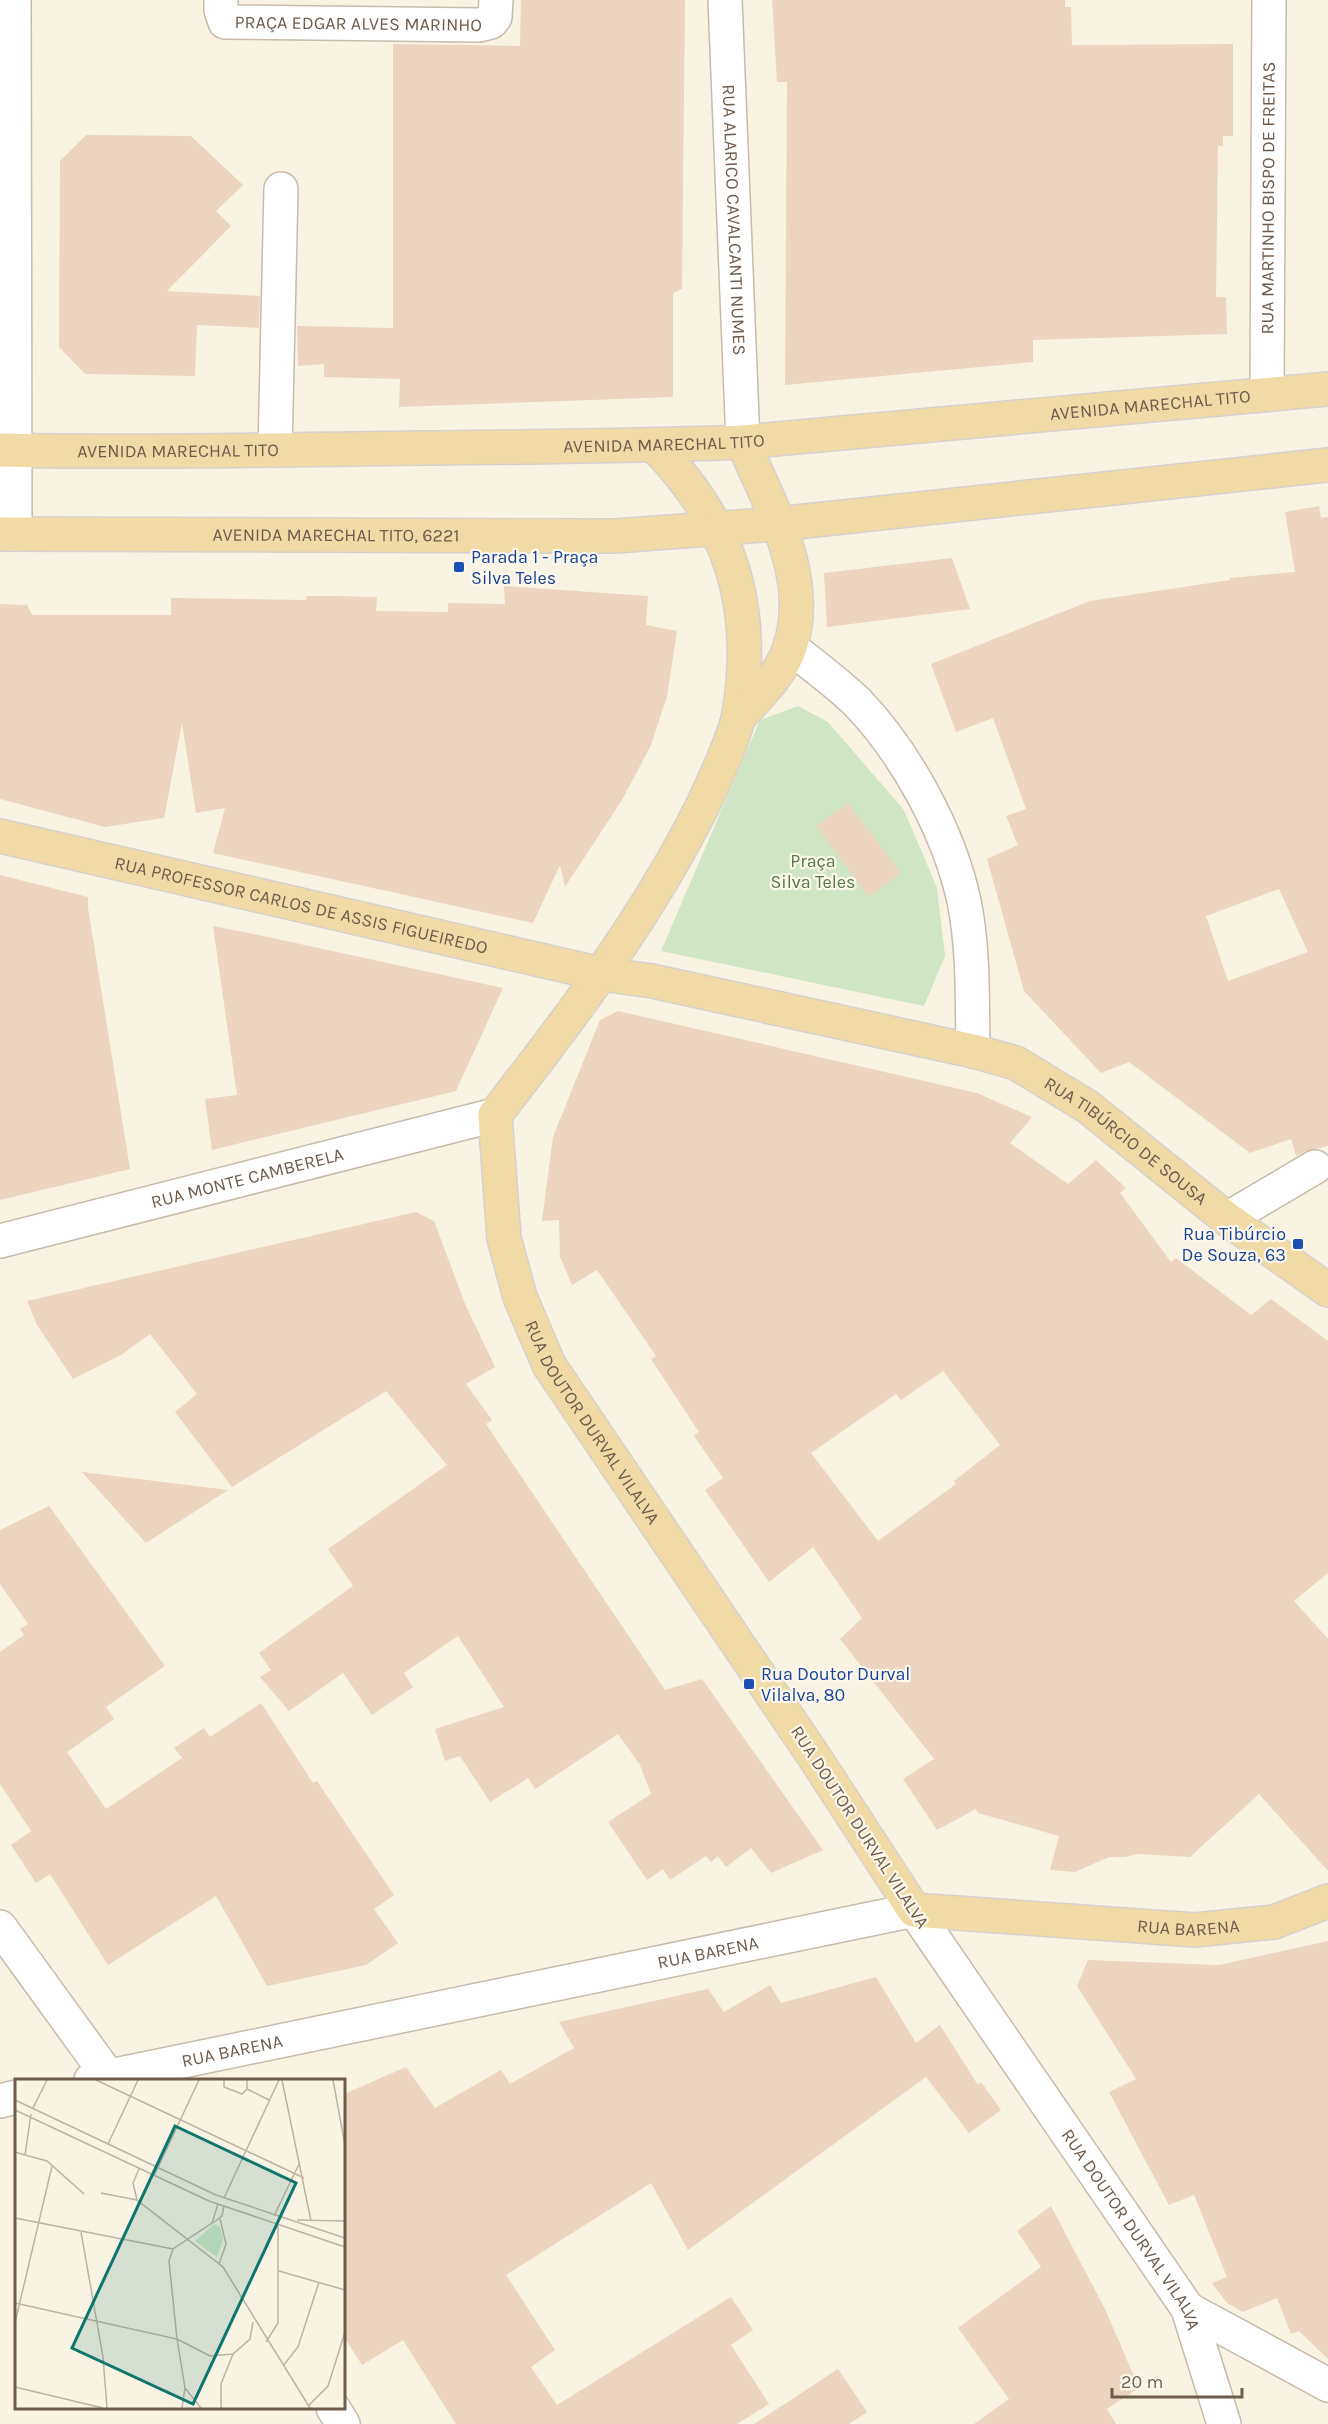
<svg xmlns="http://www.w3.org/2000/svg" width="1328" height="2424" viewBox="0 0 1328 2424" font-family="Karla,sans-serif">
  <style>
    .green { fill: #cfe5c5 }
    .building { fill: #ebd4c0; fill-rule: evenodd }
    .lines { fill: none; stroke-linecap: round; stroke-linejoin: round }
    .minor-casing { stroke: #c8bbac; stroke-width: 36 }
    .major-casing { stroke: #d6d1cd; stroke-width: 36 }
    .minor { stroke: #fff; stroke-width: 33 }
    .major { stroke: #f0daa5; stroke-width: 33 }
    .transit-dot { fill: #1a4fb4; stroke: #fcf7ea; stroke-width: 2 }
    .labels { text-anchor: middle; stroke-width: 4.5; stroke-linejoin: round; paint-order: stroke }
    .street-label { font-size: 18px; fill: #6e5c4d; stroke: #fcf7ea }
    .transit-label { font-size: 18px; fill: #164399; stroke: #fcf7ea; text-anchor: start }
    .park-label { font-size: 18px; fill: #54794a; stroke: #fcf7ea }
    .inset-road { fill: none; stroke: #bdb2a3; stroke-width: 1.5 }
    .view { fill: #0f766e; fill-opacity: 0.15; stroke: #0f766e; stroke-width: 3 }
    .inset-edge { fill: none; stroke: #6e5c4d; stroke-width: 3 }
  </style>
  <rect width="100%" height="100%" fill="#f9f3e4"/>
  <!-- green -->
  <path class="green" d="M 798,706 L 828,722 L 904,810 L 937,888 L 945,956 L 924,1006 L 661,951 L 760,720 Z"/>
  <!-- building -->
  <path class="building" d="M 521,0 L 685,0 L 682,289 L 673,293 L 673,397 L 399,407 L 400,379 L 324,377 L 324,364 L 298,366 L 297,326 L 393,328 L 393,44 L 520,46 Z
    M 772,0 L 1065,0 L 1065,7 L 1071,7 L 1072,45 L 1233,44 L 1233,136 L 1223,136 L 1223,146 L 1218,146 L 1216,297 L 1226,297 L 1227,334 L 1033,340 L 1033,362 L 785,385 L 787,82 L 777,82 Z
    M 86,135 L 191,136 L 243,185 L 216,211 L 231,226 L 167,291 L 260,296 L 259,328 L 197,325 L 195,376 L 85,374 L 59,347 L 60,161 Z
    M 1319,506 L 1321,518 L 1328,517 L 1328,1146 L 1306,1151 L 1296,1156 L 1291,1139 L 1250,1153 L 1129,1062 L 1101,1073 L 1024,991 L 987,859 L 1018,845 L 1006,816 L 1026,809 L 993,718 L 956,732 L 931,664 L 1090,601 L 1230,580 L 1230,578 L 1295,572 L 1285,512 ZM 1279,889 L 1308,952 L 1228,981 L 1206,916 Z
    M 952,558 L 970,609 L 827,627 L 824,573 Z
    M 504,586 L 648,596 L 646,625 L 677,631 L 667,696 L 651,745 L 622,800 L 565,887 L 560,865 L 533,923 L 213,853 L 225,808 L 196,813 L 182,723 L 164,818 L 105,827 L 0,799 L 0,604 L 27,605 L 32,615 L 171,615 L 171,598 L 306,600 L 307,596 L 338,596 L 377,597 L 376,611 L 448,612 L 448,603 L 505,604 Z
    M 848,803 L 901,873 L 869,897 L 816,826 Z
    M 0,875 L 88,897 L 88,908 L 130,1169 L 0,1200 Z
    M 213,926 L 249,933 L 503,988 L 456,1091 L 212,1150 L 205,1099 L 237,1095 Z
    M 618,1011 L 977,1093 L 1032,1117 L 1010,1143 L 1068,1184 L 1096,1160 L 1126,1188 L 1120,1193 L 1171,1262 L 1176,1258 L 1251,1315 L 1271,1299 L 1328,1341 L 1328,1573 L 1294,1601 L 1328,1639 L 1328,1871 L 1259,1794 L 1190,1857 L 1138,1854 L 1125,1857 L 1109,1857 L 1075,1872 L 1050,1870 L 1059,1836 L 978,1813 L 976,1809 L 937,1830 L 903,1779 L 934,1759 L 840,1639 L 862,1618 L 813,1547 L 769,1582 L 705,1490 L 723,1478 L 694,1436 L 699,1432 L 651,1359 L 656,1356 L 597,1270 L 572,1285 L 560,1257 L 559,1220 L 542,1221 L 553,1137 L 600,1020 ZM 943,1371 L 1000,1445 L 954,1481 L 956,1484 L 878,1541 L 811,1453 L 896,1394 L 901,1400 Z
    M 416,1212 L 434,1221 L 465,1304 L 495,1367 L 466,1384 L 492,1420 L 486,1424 L 665,1690 L 702,1679 L 823,1850 L 771,1873 L 751,1848 L 726,1867 L 718,1856 L 711,1862 L 706,1856 L 670,1880 L 663,1869 L 647,1880 L 608,1822 L 651,1794 L 640,1765 L 618,1734 L 535,1789 L 528,1778 L 490,1802 L 460,1756 L 445,1761 L 435,1729 L 504,1707 L 458,1636 L 404,1673 L 413,1687 L 372,1715 L 343,1673 L 289,1711 L 260,1677 L 271,1670 L 259,1653 L 353,1586 L 328,1549 L 447,1465 L 386,1391 L 232,1487 L 175,1412 L 197,1394 L 150,1334 L 121,1355 L 73,1379 L 37,1325 L 27,1301 Z
    M 82,1472 L 228,1490 L 146,1543 Z
    M 49,1506 L 165,1666 L 106,1707 L 114,1719 L 67,1752 L 106,1809 L 182,1758 L 174,1748 L 204,1728 L 210,1737 L 261,1703 L 313,1783 L 317,1781 L 394,1895 L 374,1909 L 398,1943 L 366,1965 L 267,1986 L 216,1896 L 108,1965 L 50,1874 L 36,1883 L 11,1845 L 31,1831 L 0,1784 L 0,1652 L 24,1635 L 20,1629 L 28,1624 L 0,1584 L 0,1530 Z
    M 1328,1941 L 1328,2359 L 1299,2331 L 1291,2334 L 1277,2298 L 1243,2312 L 1227,2303 L 1212,2283 L 1227,2277 L 1194,2195 L 1169,2205 L 1109,2092 L 1136,2079 L 1077,1986 L 1088,1960 L 1219,1965 Z
    M 876,1977 L 916,2043 L 940,2025 L 978,2085 L 981,2082 L 1001,2110 L 969,2133 L 926,2077 L 688,2250 L 651,2183 L 506,2275 L 555,2350 L 531,2367 L 557,2405 L 731,2297 L 753,2330 L 731,2345 L 769,2404 L 737,2424 L 456,2424 L 403,2340 L 362,2365 L 344,2337 L 344,2094 L 406,2067 L 435,2108 L 501,2070 L 510,2084 L 574,2048 L 559,2022 L 708,1989 L 724,2012 L 770,1985 L 781,2003 Z
    M 1051,2206 L 1105,2309 L 1139,2388 L 1107,2409 L 1116,2424 L 974,2424 L 1009,2399 L 958,2328 L 1041,2267 L 1017,2231 Z
    M 838,2369 L 867,2412 L 849,2424 L 754,2424 Z"/>
  <g class="lines">
    <defs>
      <g id="minor">
        <path d="M 14,0 L 15,534"/>
        <path id="s1" d="M 221,0 L 221,10 L 225,22 L 479,25 L 491,22 L 495,17 L 496,0"/>
        <path id="s2" d="M 725,0 L 743,442"/>
        <path id="s3" d="M 1267,394 L 1269,0"/>
        <path d="M 275,450 L 281,189"/>
        <path d="M 790,647 C 813,665 836,682 857,702 C 906,753 949,832 964,901 C 974,950 972,1001 973,1051"/>
        <path d="M 1227,1219 L 1315,1167"/>
        <path id="s4" d="M 0,1241 L 495,1115"/>
        <path d="M 0,1927 L 111,2080"/>
        <path id="s5" d="M 91,2080 L 914,1910 L 1188,2309 L 1224,2424"/>
        <path d="M 0,2101 L 16,2097"/>
        <path d="M 1188,2309 L 1328,2385"/>
        <path d="M 333,2408 L 343,2424"/>
      </g>
      <g id="major">
        <path id="s6" d="M 654,445 C 731,523 757,606 739,714 C 735,737 714,781 704,803 C 648,916 572,1016 495,1115 L 504,1238 L 520,1297 L 549,1365 L 815,1758 L 914,1910 L 1195,1930 L 1274,1922 L 1328,1901"/>
        <path id="s7" d="M 0,450 C 119,453 239,450 358,449 C 486,447 615,447 743,442 L 1328,389"/>
        <path id="s8" d="M 0,534 L 615,536 L 778,524 L 1328,465"/>
        <path d="M 739,717 C 758,696 781,675 790,647 C 813,577 769,504 743,442"/>
        <path id="s9" d="M 0,836 L 601,974 L 652,981 L 973,1051 L 1016,1063 L 1088,1107 L 1227,1219 L 1328,1290"/>
      </g>
    </defs>
    <!-- minor casing -->
    <use href="#minor" class="minor-casing"/>
    <!-- major casing -->
    <use href="#major" class="major-casing"/>
    <!-- minor -->
    <use href="#minor" class="minor"/>
    <!-- major -->
    <use href="#major" class="major"/>
  </g>
  <!-- markers -->
  <g class="transit-dot">
    <rect x="453" y="561" width="12" height="12" rx="3"/>
    <rect x="1292" y="1238" width="12" height="12" rx="3"/>
    <rect x="743" y="1678" width="12" height="12" rx="3"/>
  </g>
  <g class="labels">
    <!-- street labels -->
    <g class="street-label">
      <text dy="6" stroke="none"><textPath href="#s1" startOffset="156">PRAÇA EDGAR ALVES MARINHO</textPath></text>
      <text dy="6" stroke="none"><textPath href="#s3" startOffset="196">RUA MARTINHO BISPO DE FREITAS</textPath></text>
      <text dy="6" stroke="none"><textPath href="#s2" startOffset="220">RUA ALARICO CAVALCANTI NUMES</textPath></text>
      <text dy="6" stroke="none"><textPath href="#s7" startOffset="1152">AVENIDA MARECHAL TITO</textPath></text>
      <text dy="6" stroke="none"><textPath href="#s7" startOffset="664">AVENIDA MARECHAL TITO</textPath></text>
      <text dy="6" stroke="none"><textPath href="#s7" startOffset="178">AVENIDA MARECHAL TITO</textPath></text>
      <text dy="6" stroke="none"><textPath href="#s8" startOffset="336">AVENIDA MARECHAL TITO, 6221</textPath></text>
      <text dy="6" stroke="none"><textPath href="#s9" startOffset="309">RUA PROFESSOR CARLOS DE ASSIS FIGUEIREDO</textPath></text>
      <text dy="6" stroke="none"><textPath href="#s9" startOffset="1176">RUA TIBÚRCIO DE SOUSA</textPath></text>
      <text dy="6" stroke="none"><textPath href="#s4" startOffset="255">RUA MONTE CAMBERELA</textPath></text>
      <text dy="6" stroke="none"><textPath href="#s6" startOffset="1096">RUA DOUTOR DURVAL VILALVA</textPath></text>
      <text transform="translate(860 1827) rotate(57)" y="6">RUA DOUTOR DURVAL VILALVA</text>
      <text dy="6" stroke="none"><textPath href="#s6" startOffset="1956">RUA BARENA</textPath></text>
      <text dy="6" stroke="none"><textPath href="#s5" startOffset="630">RUA BARENA</textPath></text>
      <text dy="6" stroke="none"><textPath href="#s5" startOffset="144">RUA BARENA</textPath></text>
      <text dy="6" stroke="none"><textPath href="#s5" startOffset="1227">RUA DOUTOR DURVAL VILALVA</textPath></text>
    </g>
    <!-- transit labels -->
    <g class="transit-label">
      <text x="471" y="563">Parada 1 - Praça<tspan x="471" dy="21">Silva Teles</tspan></text>
      <text x="1286" y="1240" text-anchor="end">Rua Tibúrcio<tspan x="1286" dy="21">De Souza, 63</tspan></text>
      <text x="761" y="1680">Rua Doutor Durval<tspan x="761" dy="21">Vilalva, 80</tspan></text>
    </g>
    <!-- park labels -->
    <g class="park-label">
      <text x="813" y="867">Praça<tspan x="813" dy="21">Silva Teles</tspan></text>
    </g>
  </g>
  <!-- overview -->
  <g transform="translate(15 2079)">
    <rect width="330" height="330" fill="#f9f3e4"/>
    <path d="M 199,145 L 205,148 L 208,160 L 202,178 L 180,162 Z" fill="#cfe5c5"/>
    <path class="inset-road" d="M 81,1 L 289,99M 209,1 L 209,8 L 227,15 L 232,10 L 232,1M 267,1 L 296,142M 318,1 L 330,66M 232,10 L 254,21M 0,21 L 201,116 L 330,159M 18,29 L 32,1M 0,31 L 194,122 L 330,168M 93,65 L 123,1M 0,73 L 10,76 L 16,35M 10,76 L 32,82 L 69,115M 124,90 L 118,104 L 122,121 L 208,188 L 295,329M 139,97 L 184,1M 86,114 L 122,121M 209,119 L 264,1M 203,125 L 197,144 L 158,170 L 154,182 L 162,260 L 195,277 L 218,275 L 235,260 L 238,243M 259,137 L 285,83M 0,139 L 158,170M 282,141 L 330,142M 198,144 L 207,137 L 209,126M 66,153 L 88,278 L 92,329M 204,185 L 211,165 L 205,140M 264,192 L 330,211M 0,224 L 162,260 L 170,309 L 167,329M 0,244 L 37,87M 251,263 L 263,244 L 263,147M 268,287 L 283,268 L 304,203M 0,308 L 88,329M 170,309 L 186,329M 293,327 L 313,307 L 330,253M 206,329 L 206,305 L 218,275"/>
    <path class="view" d="M 160,47 L 281,104 L 178,325 L 57,269 Z"/>
    <rect width="330" height="330" class="inset-edge"/>
  </g>
  <!-- scale -->
  <path d="M1112 2388v9h130v-9" fill="none" stroke="#6e5c4d" stroke-width="3"/>
  <text x="1121" y="2388" font-size="18" fill="#6e5c4d" stroke="#fcf7ea" stroke-width="4.5" paint-order="stroke">20 m</text>
</svg>
